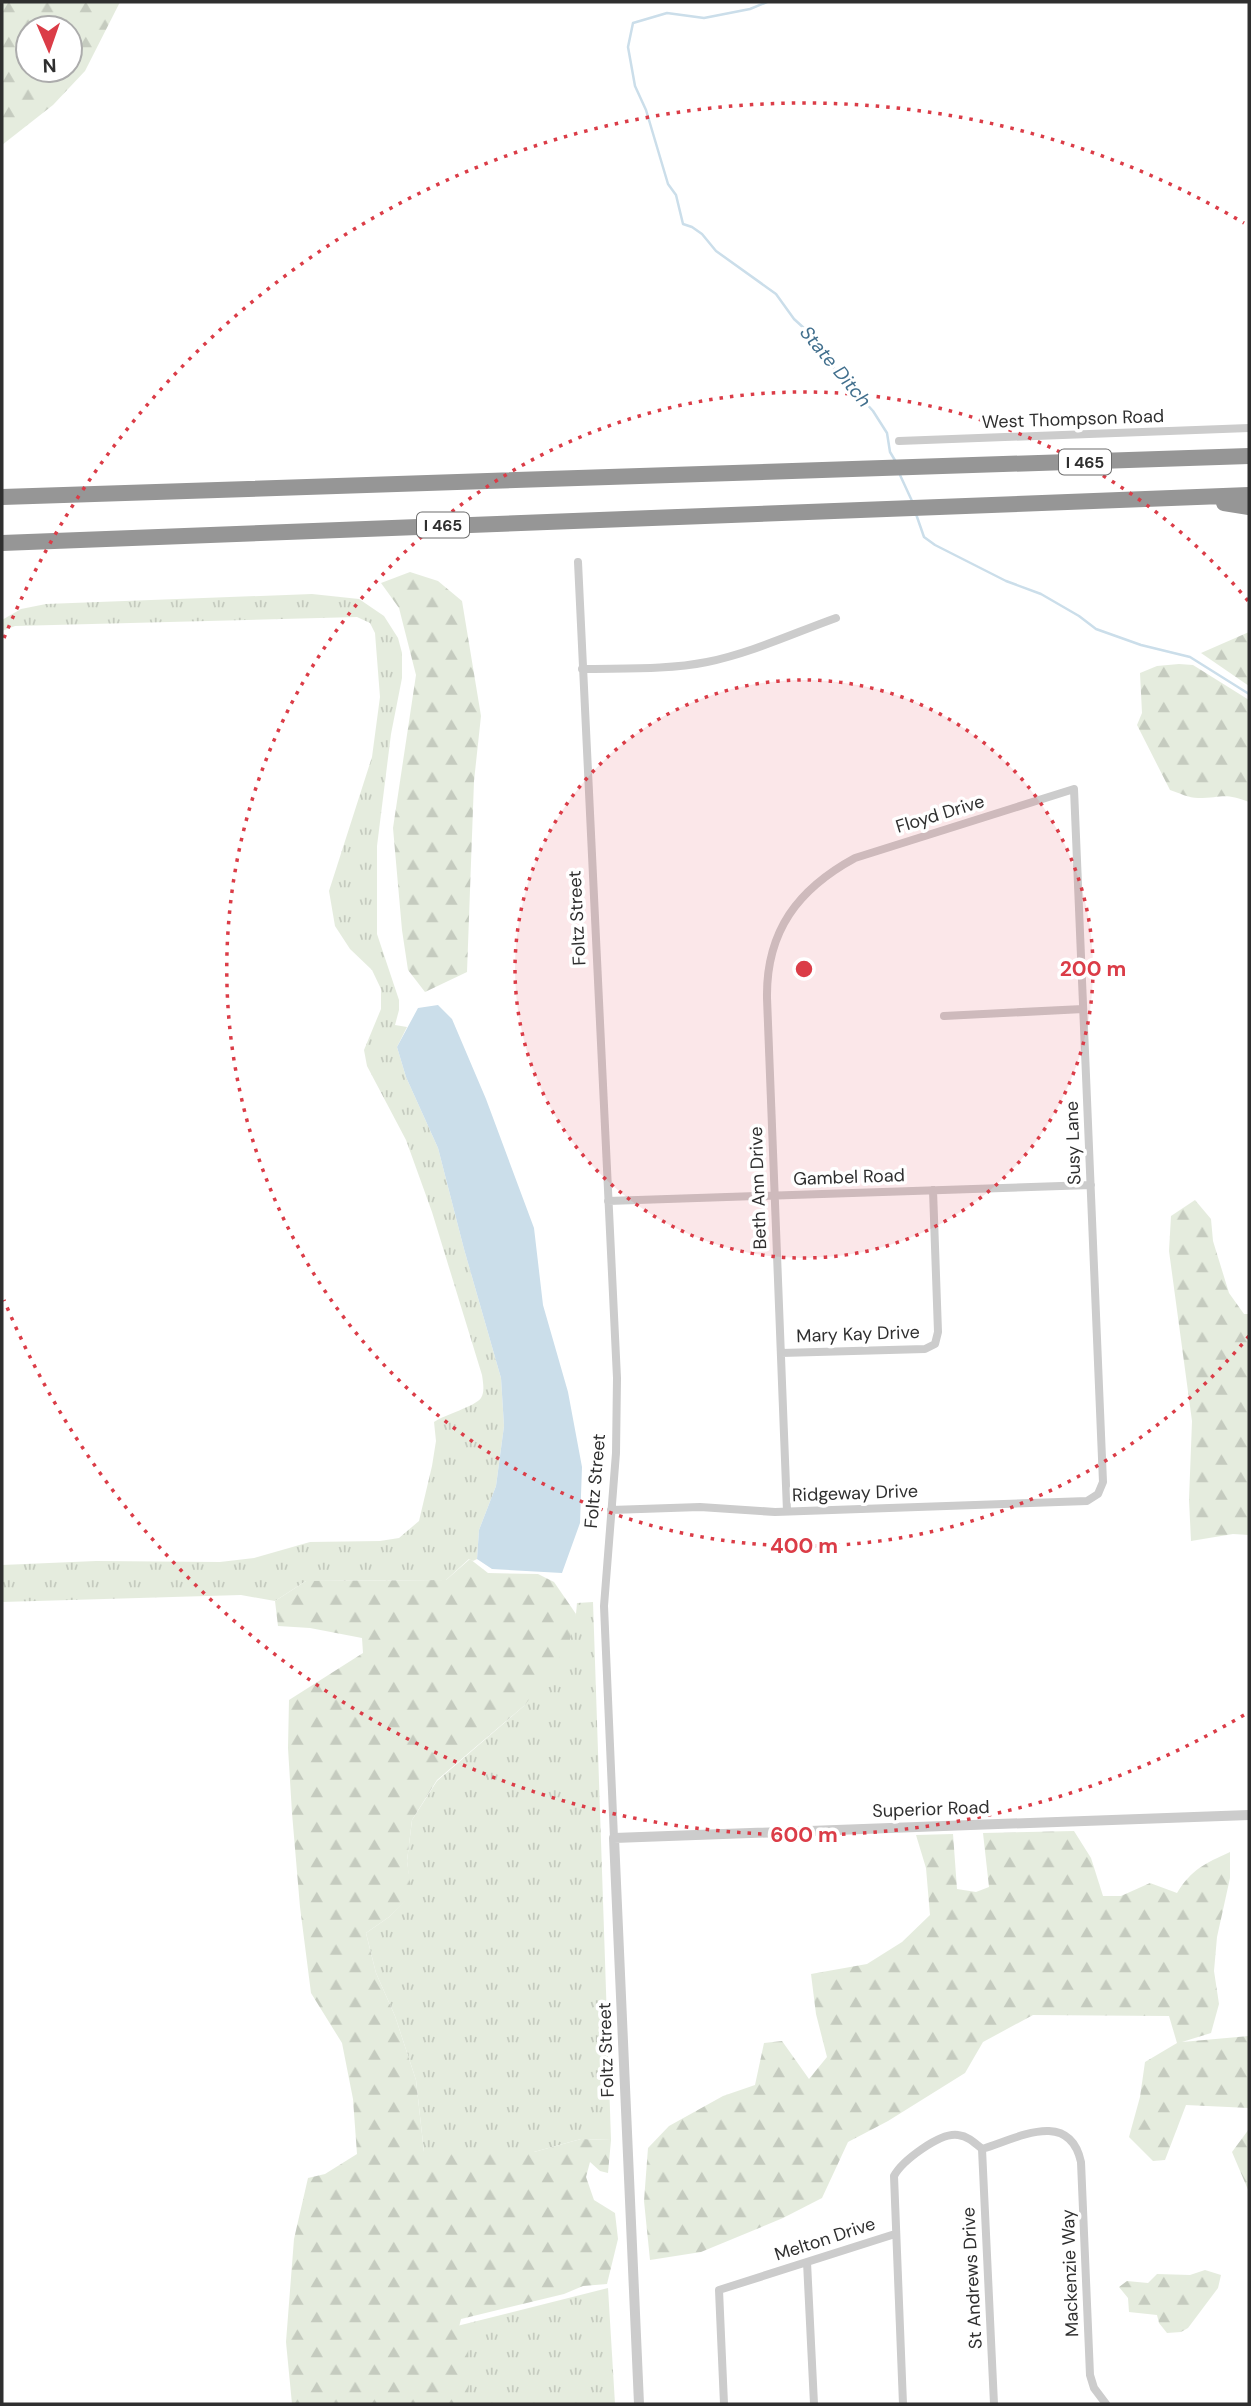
<svg xmlns="http://www.w3.org/2000/svg" width="1251" height="2406" viewBox="0 0 1251 2406" font-family="'DM Sans',sans-serif">
  <style>
    .grass { fill: url(#grass-tufts) }
    .forest { fill: url(#forest-firs); fill-rule: evenodd }
    .water { fill: #cbdeea }
    .lines { fill: none; stroke-linecap: round; stroke-linejoin: round }
    .stream { stroke: #cbdeea; stroke-width: 2.5 }
    .minor { stroke: #ccc; stroke-width: 8 }
    .tertiary { stroke: #ccc; stroke-width: 10 }
    .motorway { stroke: #969696; stroke-width: 16 }
    .ring { fill: none; stroke: #db3c47; stroke-width: 3.5; stroke-dasharray: 3.5 7 }
    .labels { text-anchor: middle; stroke-width: 7; stroke-linejoin: round; paint-order: stroke }
    .shield { fill: #fff; stroke: #6d6d6d; stroke-width: 2 }
    .shield-label { font-size: 16px; font-weight: bold; fill: #2f2f2f }
    .street-label { font-size: 18px; fill: #2f2f2f; stroke: #fff }
    .water-label { font-size: 19px; font-style: italic; fill: #416f8d; stroke: #fff }
    .centre { fill: #db3c47; stroke: #fff; stroke-width: 3.5 }
    .ring-label { font-size: 21px; text-anchor: middle; font-weight: bold; fill: #db3c47; stroke: #fff; stroke-width: 7; stroke-linejoin: round; paint-order: stroke }
  </style>
  <defs>
    <pattern id="grass-tufts" width="24" height="20" patternUnits="userSpaceOnUse" patternTransform="scale(1.75)"><rect width="24" height="20" fill="#e5ecde"/><path d="M3 7l-1-3M5 7V3M7 7l1-3M15 17l-1-3M17 17v-4M19 17l1-3" fill="none" stroke="#c5cbbf"/></pattern>
    <pattern id="forest-firs" width="22" height="20" patternUnits="userSpaceOnUse" patternTransform="scale(1.75)"><rect width="22" height="20" fill="#e5ecde"/><path d="M5 1l3.5 6h-7zM16 11l3.5 6h-7z" fill="#c5cbbf"/></pattern>
  </defs>
  <rect width="100%" height="100%" fill="#fff"/>
  <!-- grass -->
  <path class="grass" d="M 312,594 L 359,599 L 384,616 L 398,638 L 402,653 L 402,678 L 391,734 L 377,846 L 377,934 L 399,1000 L 399,1010 L 395,1025 L 407,1027 L 397,1047 L 406,1077 L 438,1148 L 464,1249 L 501,1378 L 504,1426 L 496,1486 L 479,1530 L 477,1559 L 473,1561 L 469,1559 L 446,1580 L 306,1581 L 275,1601 L 241,1595 L 2,1602 L 2,1565 L 96,1561 L 220,1562 L 254,1558 L 310,1542 L 380,1541 L 399,1538 L 419,1521 L 432,1466 L 436,1441 L 434,1422 C 444,1415 476,1406 481,1398 C 485,1392 483,1382 482,1375 L 432,1212 L 406,1140 L 367,1066 L 364,1050 L 381,1009 L 381,989 L 372,970 L 350,949 L 335,926 L 329,891 L 372,757 L 380,697 L 375,633 L 370,623 L 357,617 L 15,626 L 2,631 L 2,620 L 21,609 L 46,604 Z
    M 593,1602 L 611,2140 L 581,2139 L 534,2152 L 424,2152 L 416,2080 L 395,2016 L 376,1973 L 366,1933 L 389,1917 L 411,1895 L 407,1861 L 412,1820 L 437,1781 L 525,1705 L 576,1614 L 577,1603 Z
    M 608,2288 L 615,2404 L 442,2404 L 449,2328 Z"/>
  <!-- forest -->
  <path class="forest" d="M 2,2 L 120,2 L 85,71 L 53,105 L 2,145 ZM 70,28 L 70,70 L 28,70 L 28,28 Z
    M 410,572 L 438,581 L 462,601 L 481,716 L 474,781 L 467,972 L 425,992 L 408,970 L 402,930 L 393,828 L 416,675 L 399,608 L 381,583 Z
    M 1249,632 L 1249,686 L 1201,653 Z
    M 1179,664 L 1193,665 L 1249,700 L 1249,802 C 1224,792 1222,798 1198,798 C 1189,798 1179,793 1170,790 L 1137,725 L 1142,713 L 1140,673 L 1157,666 Z
    M 1195,1200 L 1211,1219 L 1213,1241 L 1229,1293 L 1244,1314 L 1249,1314 L 1249,1535 L 1233,1534 L 1191,1541 L 1189,1500 L 1192,1421 L 1169,1251 L 1171,1216 Z
    M 470,1559 L 488,1573 L 538,1574 L 554,1582 L 576,1614 L 569,1644 L 525,1705 L 437,1780 L 412,1820 L 407,1861 L 412,1895 L 389,1917 L 366,1933 L 376,1973 L 395,2016 L 416,2080 L 424,2152 L 534,2152 L 581,2139 L 611,2140 L 608,2173 L 600,2171 L 590,2162 L 586,2177 L 594,2200 L 615,2213 L 618,2239 L 607,2284 L 583,2286 L 564,2294 L 461,2319 L 457,2335 L 468,2339 L 469,2385 L 467,2404 L 292,2404 L 286,2342 L 294,2239 L 308,2178 L 325,2174 L 357,2154 L 353,2099 L 342,2043 L 311,1993 L 300,1907 L 292,1813 L 288,1748 L 289,1700 L 363,1653 L 362,1638 L 310,1628 L 278,1626 L 275,1601 L 306,1581 L 446,1580 Z
    M 1074,1831 L 1091,1858 L 1103,1896 L 1121,1896 L 1150,1883 L 1177,1893 C 1192,1869 1204,1864 1230,1852 L 1230,1878 L 1217,1937 L 1214,1971 L 1219,2004 L 1211,2033 L 1182,2042 L 1249,2036 L 1249,2108 L 1186,2105 L 1165,2160 L 1153,2161 L 1129,2137 L 1140,2097 L 1145,2062 L 1177,2043 L 1169,2016 L 1033,2015 L 983,2042 L 965,2073 L 888,2121 L 848,2142 L 822,2198 L 783,2218 L 701,2252 L 650,2260 L 644,2201 L 648,2148 L 669,2126 L 723,2096 L 755,2085 L 764,2043 L 782,2041 L 809,2079 L 827,2057 L 816,2014 L 811,1974 L 867,1964 L 902,1942 L 930,1915 L 926,1868 L 916,1835 L 953,1834 L 957,1889 L 976,1892 L 989,1887 L 983,1833 Z
    M 1249,2129 L 1249,2192 L 1232,2152 Z
    M 1205,2270 L 1221,2275 L 1218,2288 L 1188,2328 L 1181,2332 L 1167,2333 L 1159,2323 L 1157,2315 L 1129,2312 L 1128,2298 L 1119,2287 L 1127,2281 L 1148,2283 L 1157,2274 L 1190,2275 Z"/>
  <!-- water -->
  <path class="water" d="M 438,1005 L 452,1019 L 486,1099 L 534,1228 L 543,1305 L 568,1392 L 582,1467 L 580,1523 L 562,1573 L 492,1569 L 477,1559 L 479,1530 L 496,1486 L 504,1426 L 501,1378 L 464,1249 L 438,1148 L 406,1077 L 397,1047 L 418,1008 Z"/>
  <g class="lines">
    <!-- stream -->
    <path class="stream" d="M 767,2 L 750,9 L 704,18 L 667,13 L 633,23 L 628,47 L 635,86 L 646,110 L 668,184 L 676,195 L 683,224 L 692,227 L 702,234 L 716,251 L 776,294 L 794,319 L 817,340 L 834,368 L 873,411 L 887,433 L 890,452 L 896,462
      M 900,475 L 912,501
      M 916,514 L 924,537 L 935,545 L 1006,581 L 1041,594 L 1079,616 L 1096,629 L 1141,645 L 1190,657 L 1249,694"/>
    <!-- minor -->
    <path class="minor" d="M 899,441 L 1249,428
      M 578,562 L 617,1378 L 616,1453 L 604,1606 L 614,1838
      M 582,669 C 624,668 667,670 707,662 C 751,653 794,633 836,618
      M 944,1016 L 1083,1009
      M 608,1201 L 1091,1185
      M 781,1353 L 925,1349 L 935,1344 L 938,1332 L 933,1190
      M 611,1510 L 700,1507 L 775,1512 L 1087,1501 L 1098,1494 L 1103,1482 L 1074,789 L 855,858 C 798,889 766,931 767,998 L 787,1511
      M 982,2149 L 994,2404
      M 807,2262 L 814,2404
      M 724,2404 L 719,2290 L 895,2234
      M 903,2404 L 894,2176 C 902,2161 940,2132 958,2135 C 968,2136 975,2143 982,2149 C 1016,2139 1069,2108 1081,2162 L 1090,2375 L 1094,2388 L 1106,2404"/>
    <!-- tertiary -->
    <path class="tertiary" d="M 639,2404 L 614,1838 L 1249,1815"/>
    <!-- motorway -->
    <path class="motorway" d="M 2,497 L 1249,456
      M 1224,503 L 1249,507
      M 2,543 L 1249,495"/>
  </g>
  <!-- distance rings -->
  <circle cx="804" cy="969" r="289" fill="#db3c47" fill-opacity=".12"/>
  <g class="ring">
    <circle cx="804" cy="969" r="289"/>
    <path d="M1249 1336A577 577 0 1 1 1249 602"/>
    <path d="M1244 1715A866 866 0 0 1 4 1300M4 638A866 866 0 0 1 1244 223"/>
  </g>
  <g class="labels">
    <!-- shield labels -->
    <g class="shield">
      <rect x="1059" y="449.5" width="52" height="25" rx="5"/>
      <rect x="417" y="512.5" width="52" height="25" rx="5"/>
    </g>
    <g class="shield-label">
      <text x="1085" y="468">I 465</text>
      <text x="443" y="531">I 465</text>
    </g>
    <!-- street labels -->
    <g class="street-label">
      <text transform="translate(1073 419) rotate(-2)" y="6">West Thompson Road</text>
      <text transform="translate(940 814) rotate(-17)" y="6">Floyd Drive</text>
      <text transform="translate(577 918) rotate(-93)" y="6">Foltz Street</text>
      <text transform="translate(1073 1143) rotate(-92)" y="6">Susy Lane</text>
      <text transform="translate(849 1177) rotate(-2)" y="6">Gambel Road</text>
      <text transform="translate(758 1188) rotate(-92)" y="6">Beth Ann Drive</text>
      <text transform="translate(858 1334) rotate(-2)" y="6">Mary Kay Drive</text>
      <text transform="translate(595 1481) rotate(-85)" y="6">Foltz Street</text>
      <text transform="translate(855 1493) rotate(-2)" y="6">Ridgeway Drive</text>
      <text transform="translate(931 1809) rotate(-2)" y="6">Superior Road</text>
      <text transform="translate(606 2050) rotate(-92)" y="6">Foltz Street</text>
      <text transform="translate(825 2239) rotate(-18)" y="6">Melton Drive</text>
      <text transform="translate(1070 2273) rotate(-92)" y="6">Mackenzie Way</text>
      <text transform="translate(972 2278) rotate(-93)" y="6">St Andrews Drive</text>
    </g>
    <!-- water labels -->
    <g class="water-label">
      <text transform="translate(836 366) rotate(50)" y="7">State Ditch</text>
    </g>
  </g>
  <circle cx="804" cy="969" r="10" class="centre"/>
  <g class="ring-label">
    <text x="1093" y="976">200 m</text>
    <text x="804" y="1553">400 m</text>
    <text x="804" y="1842">600 m</text>
  </g>
  <!-- border -->
  <rect width="1251" height="2406" fill="none" stroke="#2f2f2f" stroke-width="7"/>
  <!-- north arrow -->
  <g transform="translate(49 49) rotate(178)"><circle r="33" fill="#ffffff" stroke="#acacac" stroke-width="2"/>
  <path d="M0-5L12 26L0 18L-12 26Z" fill="#db3c47"/>
  <text y="-10" font-size="19" font-weight="bold" text-anchor="middle" fill="#2f2f2f">N</text>
  </g>
</svg>
